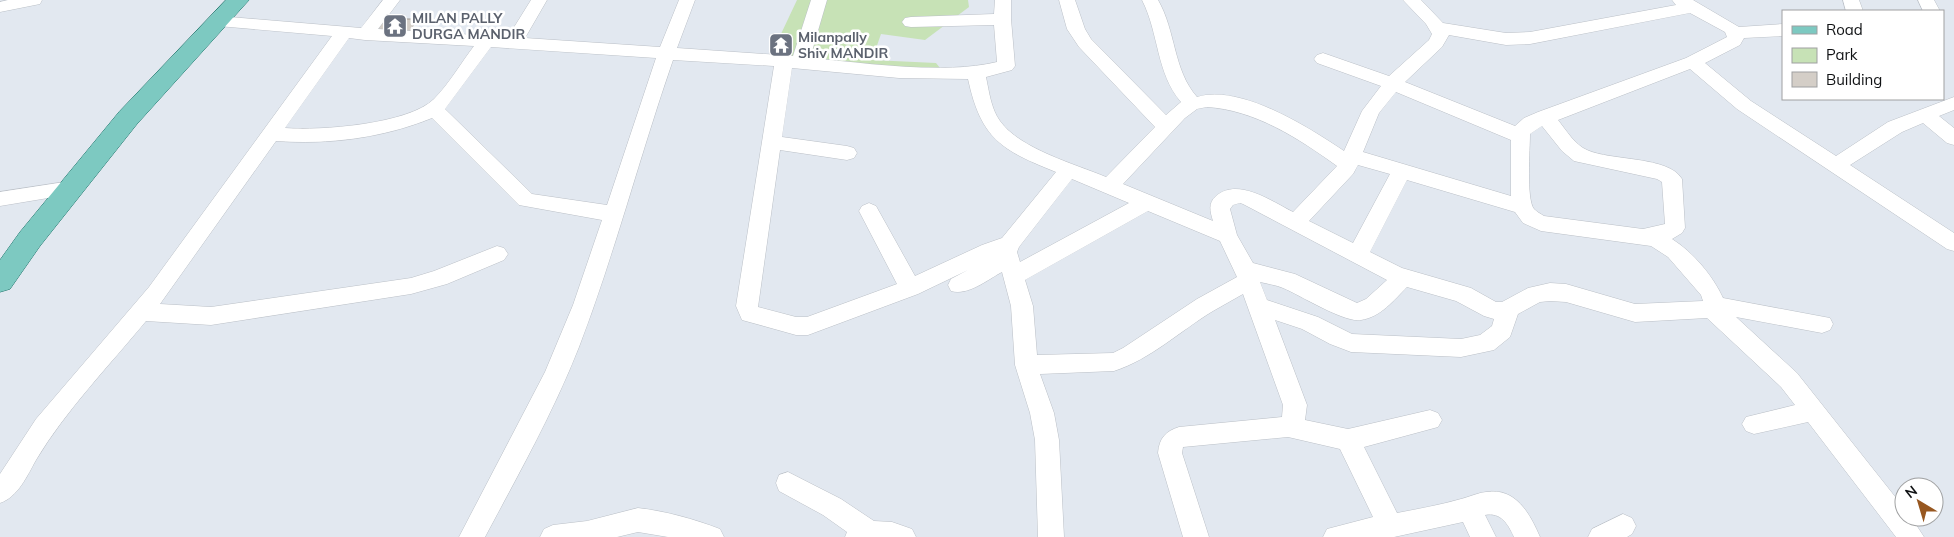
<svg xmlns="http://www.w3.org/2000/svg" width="1954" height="537" viewBox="0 0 1954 537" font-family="Mulish,sans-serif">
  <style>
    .green { fill: #c7e2b6 }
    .building { fill: #d4cec7; stroke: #a09a94 }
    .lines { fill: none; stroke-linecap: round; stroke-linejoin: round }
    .street-casing { stroke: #bbc0c7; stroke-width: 1 }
    .primary-casing { stroke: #1e7269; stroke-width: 1 }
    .street { fill: #fff; fill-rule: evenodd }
    .primary { fill: #7dc9c1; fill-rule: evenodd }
    .labels { text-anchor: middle; stroke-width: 5; stroke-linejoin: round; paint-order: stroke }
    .worship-label { font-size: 14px; font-weight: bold; fill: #5b616d; stroke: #fff; text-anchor: start }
  </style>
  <rect width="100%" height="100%" fill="#e2e8f0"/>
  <!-- green -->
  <path class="green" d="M 797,0 L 968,0 L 969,7 L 925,40 L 881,34 L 872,60 L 936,63 L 944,73 L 869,74 L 784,58 L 772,53 Z"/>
  <!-- building -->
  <path class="building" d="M 390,19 L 416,19 L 410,33 L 374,31 L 380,21 Z
    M 779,39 L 787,39 L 782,51 L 774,50 Z"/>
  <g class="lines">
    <defs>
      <path id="street" d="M 8,0 L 42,0 L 40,4 L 0,12 L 0,2 Z
        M 383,0 L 400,0 L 378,29 L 508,37 L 531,0 L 547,0 L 525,38 L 660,47 L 679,0 L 695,0 L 677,48 L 793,56 L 811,0 L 827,0 L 810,58 C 867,63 942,75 997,62 L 994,25 L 911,27 L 905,26 L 902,22 L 905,18 L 911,17 L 994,14 L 995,0 L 1011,0 L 1011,19 L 1015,66 L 1012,70 L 986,77 C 989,91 991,109 1000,121 C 1020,149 1075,164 1106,177 L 1155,127 L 1079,47 L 1067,29 L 1059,0 L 1075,0 L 1085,29 L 1091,39 L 1166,115 L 1181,102 C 1156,73 1159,33 1142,0 L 1158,0 C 1176,31 1173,70 1197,97 C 1241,84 1308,127 1344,151 L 1362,111 L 1381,86 L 1317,63 L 1314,59 L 1317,55 L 1323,53 L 1389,76 L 1429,40 L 1432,34 L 1426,24 L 1403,0 L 1421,0 L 1443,23 L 1506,33 L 1530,32 L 1676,5 L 1672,0 L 1693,0 L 1739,27 L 1783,24 L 1783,36 L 1744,38 L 1740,45 L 1705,63 L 1751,101 L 1836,156 L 1888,122 L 1954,97 L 1954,110 L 1939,116 L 1954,128 L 1954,145 L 1947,143 L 1923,123 L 1902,132 L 1850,165 L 1954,233 L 1954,251 L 1947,249 L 1737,109 L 1690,69 L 1558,120 C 1566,130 1575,145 1587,150 C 1611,161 1669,156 1682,179 L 1685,228 L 1682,233 L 1672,239 C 1693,252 1713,276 1723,298 L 1830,318 L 1833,324 L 1830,330 L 1822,333 L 1736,317 L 1797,373 L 1904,508 L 1904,517 L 1911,517 L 1924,537 L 1896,537 L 1808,422 L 1754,434 L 1746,431 L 1742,424 L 1746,417 L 1795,405 L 1781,387 L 1707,318 L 1635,322 L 1566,302 L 1550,301 L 1540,302 L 1518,314 L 1510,337 L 1494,350 L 1461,357 L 1351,352 L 1330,344 L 1302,329 L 1275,320 L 1307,405 L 1305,420 L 1348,429 L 1430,410 L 1438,413 L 1442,420 L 1438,427 L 1364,447 L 1397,513 C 1418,509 1440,505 1461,499 C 1469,497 1477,493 1486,492 C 1516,487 1530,514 1540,537 L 1514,537 C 1508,524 1501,512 1485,515 L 1496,537 L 1470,537 L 1463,522 L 1394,537 L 1323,537 L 1327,529 L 1373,517 L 1340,449 L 1288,437 L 1183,447 L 1182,453 L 1209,537 L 1183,537 L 1158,453 C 1159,438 1166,431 1179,427 L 1282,417 L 1283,405 L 1243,294 C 1233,300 1223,305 1213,311 C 1180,331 1151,359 1114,371 L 1040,374 L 1054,413 L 1059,440 L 1064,537 L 1038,537 L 1035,440 L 1030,413 L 1015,365 L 1011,306 L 1002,272 C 987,280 968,296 951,291 L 948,285 L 951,279 L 968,270 L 918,294 L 808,335 L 796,335 L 742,320 L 736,306 L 774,66 L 673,60 C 640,155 615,253 579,347 C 553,413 518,475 485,537 L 459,537 L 545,372 L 573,305 L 602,220 L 519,205 L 432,118 C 383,138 328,145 276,141 L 160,304 L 211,307 L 411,278 L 434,271 L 497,246 L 504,248 L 508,254 L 504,260 L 447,284 L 411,294 L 211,325 L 146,321 C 109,366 66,410 36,460 C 27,476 18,497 0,503 L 0,474 L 36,419 L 149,287 L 332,36 L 218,26 L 212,25 L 209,21 L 212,17 L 218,16 L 361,28 ZM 1690,13 L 1725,32 L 1727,37 L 1686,58 L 1538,112 L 1524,118 L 1515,126 L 1405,82 L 1442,47 L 1449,35 L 1506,45 L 1530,44 ZM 349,38 L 365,40 L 474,46 C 461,63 449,84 434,99 C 409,124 320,131 285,128 ZM 491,47 L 656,58 L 607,205 L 532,194 L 445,109 ZM 792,68 L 899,78 L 968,79 C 981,139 1001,150 1056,172 L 1002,238 L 982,245 L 915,276 L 876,206 L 869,203 L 862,206 L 859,211 L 897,284 L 807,317 L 796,317 L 758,307 L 780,150 L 847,160 L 854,158 L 857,153 L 854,148 L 847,146 L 782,137 ZM 1396,92 L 1511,140 L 1511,196 L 1363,152 L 1379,113 ZM 1207,107 C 1255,110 1298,138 1337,166 L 1293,212 C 1273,202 1238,177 1216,196 C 1208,203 1210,211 1213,221 L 1123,184 L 1185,118 L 1197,109 ZM 1542,126 L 1562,151 L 1574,161 L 1657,179 L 1662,182 L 1665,224 L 1643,229 L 1544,216 C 1541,214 1537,212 1534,209 C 1526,199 1530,149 1530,134 ZM 1358,165 L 1390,174 L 1353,243 L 1309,221 L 1353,174 ZM 1072,179 L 1129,203 L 1020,262 L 1017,252 L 1019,247 ZM 1407,180 L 1515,212 L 1523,223 L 1541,231 L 1651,246 L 1668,257 L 1701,295 L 1703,301 L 1635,304 L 1566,284 L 1550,283 L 1528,288 L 1502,302 L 1496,302 L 1471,288 L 1402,268 L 1370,252 ZM 1240,203 L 1243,204 L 1387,280 L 1366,299 L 1357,303 L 1295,274 L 1253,263 L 1237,235 L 1230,209 L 1233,205 ZM 1148,211 L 1220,241 L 1237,277 L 1197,299 L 1123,348 L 1113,353 L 1037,355 L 1033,306 L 1025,280 ZM 1260,282 C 1268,284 1276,285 1283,288 C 1300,295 1344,323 1361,320 C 1381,317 1394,300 1407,287 L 1456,301 L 1484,316 L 1494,319 L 1492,326 L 1480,335 L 1461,339 L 1352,334 L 1318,317 L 1267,300 Z
        M 1843,0 L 1859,0 L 1863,11 L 1846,11 Z
        M 1918,0 L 1934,0 L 1940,11 L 1923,11 Z
        M 71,181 L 78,183 L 81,188 L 78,193 L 0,206 L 0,192 Z
        M 788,472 L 841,499 L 874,521 L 892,522 L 912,529 L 916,537 L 845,537 L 847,532 L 823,515 L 779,491 L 776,483 L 779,475 Z
        M 638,508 C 665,511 694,519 720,529 L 724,537 L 668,537 L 638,532 L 617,537 L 540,537 L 544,529 L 553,525 L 587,521 Z
        M 1623,514 L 1632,518 L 1636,526 L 1632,534 L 1627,537 L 1588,537 L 1592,529 Z"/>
      <path id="primary" d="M 226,0 L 249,0 L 137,124 L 40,246 L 10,289 L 0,292 L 0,260 L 20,232 L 119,112 Z"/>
    </defs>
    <!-- street casing -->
    <use href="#street" class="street-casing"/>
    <!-- primary casing -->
    <use href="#primary" class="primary-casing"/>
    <!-- street -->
    <use href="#street" class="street"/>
    <!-- primary -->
    <use href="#primary" class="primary"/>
  </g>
  <!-- icons -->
  <defs>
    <symbol id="temple-square" viewBox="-11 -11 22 22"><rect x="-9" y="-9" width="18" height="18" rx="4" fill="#6b7280" stroke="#fff"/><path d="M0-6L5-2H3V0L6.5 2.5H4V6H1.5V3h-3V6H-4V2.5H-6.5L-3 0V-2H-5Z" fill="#fff"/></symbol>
  </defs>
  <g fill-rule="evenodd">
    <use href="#temple-square" x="381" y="12" width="28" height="28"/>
    <use href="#temple-square" x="767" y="31" width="28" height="28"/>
  </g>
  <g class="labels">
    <!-- worship labels -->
    <g class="worship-label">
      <text x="412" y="23">MILAN PALLY<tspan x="412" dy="16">DURGA MANDIR</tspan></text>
      <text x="798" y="42">Milanpally<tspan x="798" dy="16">Shiv MANDIR</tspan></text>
    </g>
  </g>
  <!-- legend -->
  <rect x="1782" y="10" width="162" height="90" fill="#ffffff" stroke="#9fa0a1"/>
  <rect x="1792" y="26" width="25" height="8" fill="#7dc9c1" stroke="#9fa0a1"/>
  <text x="1826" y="35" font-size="15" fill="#101214">Road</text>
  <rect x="1792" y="48" width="25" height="15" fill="#c7e2b6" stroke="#9fa0a1"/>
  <text x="1826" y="60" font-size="15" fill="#101214">Park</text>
  <rect x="1792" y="72" width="25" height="15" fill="#d4cec7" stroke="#9fa0a1"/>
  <text x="1826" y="85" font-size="15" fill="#101214">Building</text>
  <!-- north arrow -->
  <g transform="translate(1919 502) rotate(322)"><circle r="24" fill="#ffffff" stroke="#9fa0a1"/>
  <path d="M0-4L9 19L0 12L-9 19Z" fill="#975720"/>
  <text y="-8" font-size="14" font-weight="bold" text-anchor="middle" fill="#101214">N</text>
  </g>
</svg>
